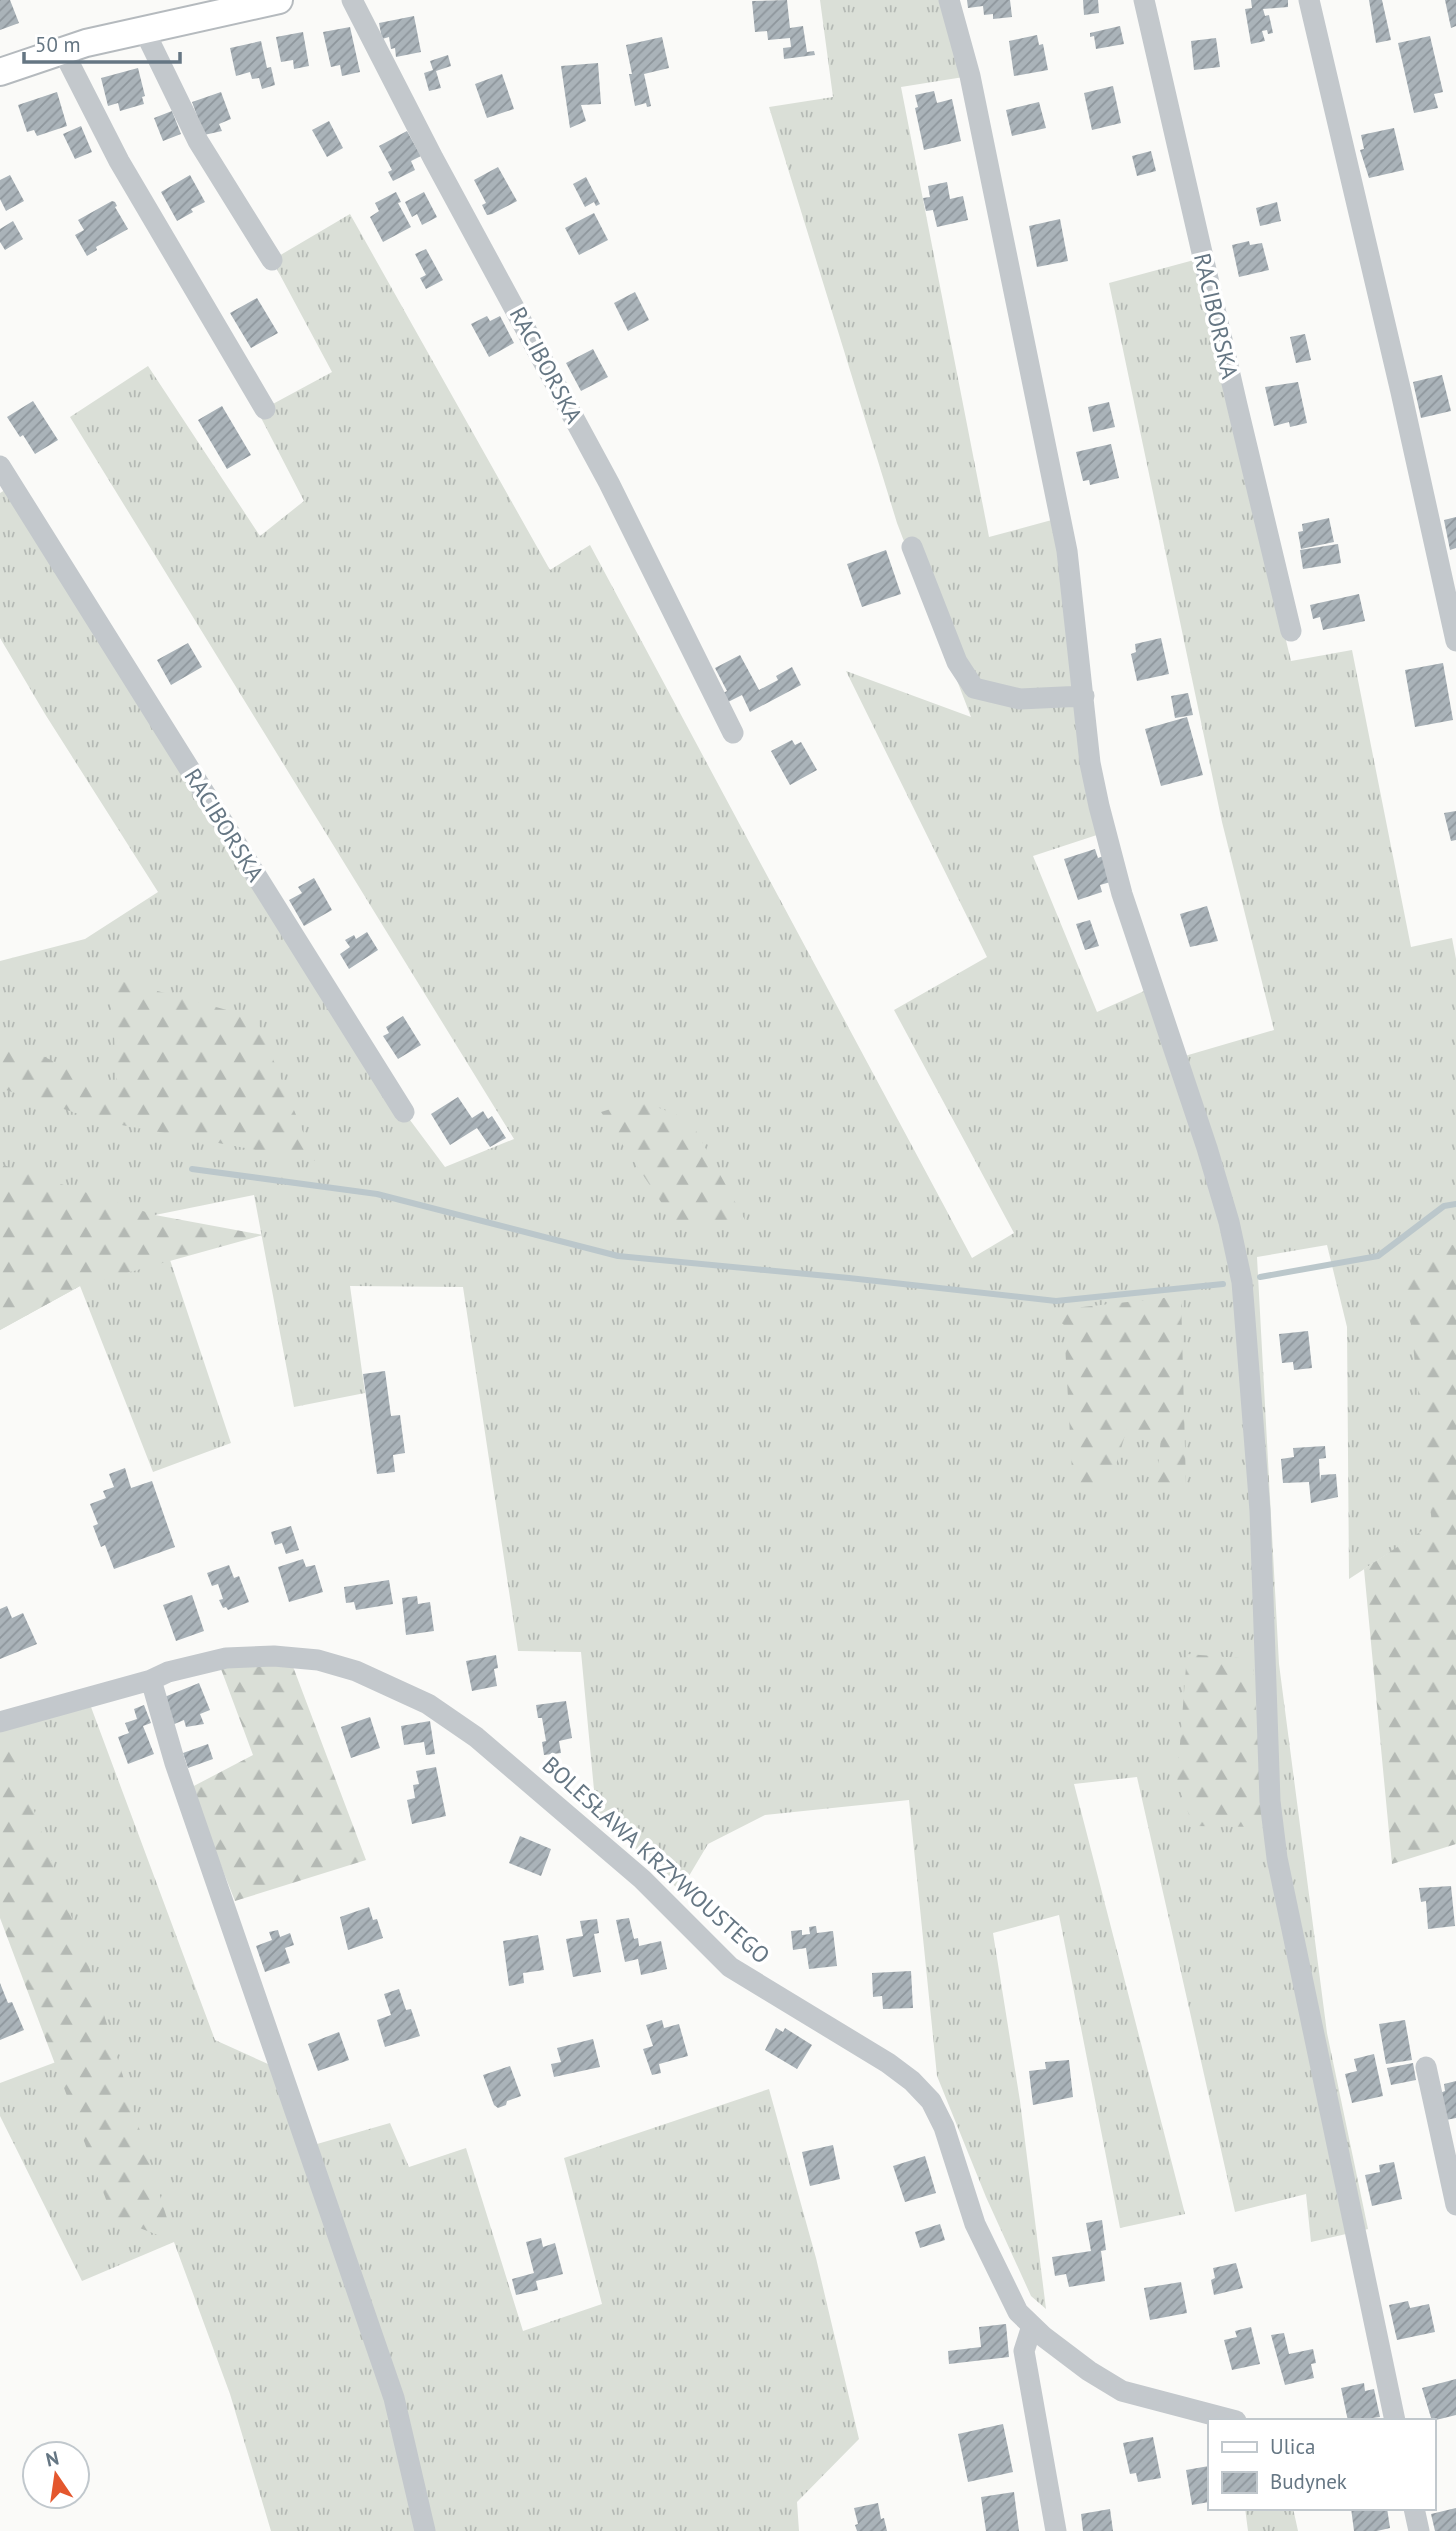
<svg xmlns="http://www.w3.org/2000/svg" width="1456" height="2531" viewBox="0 0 1456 2531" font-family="'PT Sans',sans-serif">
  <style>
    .grass { fill: url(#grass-tufts) }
    .forest { fill: url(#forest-firs) }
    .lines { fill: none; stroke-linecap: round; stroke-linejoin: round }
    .stream { stroke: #bbc7cb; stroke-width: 6 }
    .building { fill: url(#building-hatch) }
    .major-casing { stroke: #b5babe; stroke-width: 30 }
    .minor { stroke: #c3c8cc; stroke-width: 21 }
    .major { stroke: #fff; stroke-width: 26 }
    .labels { text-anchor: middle; stroke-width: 7; stroke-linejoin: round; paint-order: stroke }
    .street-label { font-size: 23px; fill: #657683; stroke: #fff }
  </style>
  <defs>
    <pattern id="grass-tufts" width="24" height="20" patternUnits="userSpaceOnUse" patternTransform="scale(1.75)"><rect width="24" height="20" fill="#dadfd7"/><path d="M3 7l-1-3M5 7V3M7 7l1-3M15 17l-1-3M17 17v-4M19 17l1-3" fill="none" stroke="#b4b9b4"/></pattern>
    <pattern id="forest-firs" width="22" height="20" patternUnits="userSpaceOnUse" patternTransform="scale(1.75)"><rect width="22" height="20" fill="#dadfd7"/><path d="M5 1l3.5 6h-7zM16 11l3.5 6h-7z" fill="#b4b9b4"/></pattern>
    <pattern id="building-hatch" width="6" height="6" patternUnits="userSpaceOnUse" patternTransform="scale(1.75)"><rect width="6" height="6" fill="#aab3b9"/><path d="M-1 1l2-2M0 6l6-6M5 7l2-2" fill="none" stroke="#8e969c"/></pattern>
  </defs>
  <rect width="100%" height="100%" fill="#fafaf8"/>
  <!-- grass -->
  <path class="grass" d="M 820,0 L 949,0 L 970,76 L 901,87 L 989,537 L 1059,518 L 1106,832 L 1033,856 L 1097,1012 L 1153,987 L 1178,1058 L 1274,1030 L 1222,822 L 1109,283 L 1194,260 L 1291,661 L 1352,650 L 1411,947 L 1452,938 L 1456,959 L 1456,1757 L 1432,1525 L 1349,1579 L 1347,1327 L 1327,1245 L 1257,1257 L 1279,1664 L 1327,2033 L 1368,2229 L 1311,2242 L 1306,2194 L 1235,2212 L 1137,1777 L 1074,1784 L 1185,2214 L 1120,2228 L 1059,1915 L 993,1933 L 1020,2101 L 1046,2309 L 1031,2296 L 986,2197 L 937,2076 L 909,1800 L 765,1815 L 708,1844 L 680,1891 L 596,1811 L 581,1652 L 518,1651 L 463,1287 L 350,1286 L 365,1393 L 294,1407 L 254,1195 L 155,1215 L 231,1443 L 153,1472 L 80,1286 L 0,1330 L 0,961 L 85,939 L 158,892 L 45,714 L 0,638 L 0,493 L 12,486 L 404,1112 L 445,1167 L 514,1139 L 70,417 L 148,366 L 260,536 L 304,501 L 258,412 L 332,372 L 272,260 L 350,214 L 550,570 L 590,545 L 972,1258 L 1014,1233 L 894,1010 L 987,957 L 846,671 L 971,717 L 897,523 L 769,107 L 833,97 Z
    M 91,1707 L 215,2040 L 268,2064 L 317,2144 L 390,2123 L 409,2167 L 466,2148 L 523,2331 L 602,2304 L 564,2158 L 769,2089 L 816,2258 L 859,2439 L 797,2502 L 799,2531 L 271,2531 L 230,2394 L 174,2242 L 82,2281 L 0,2116 L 0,2083 L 56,2062 L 36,2010 L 0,1730 Z
    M 1245,2508 L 1293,2508 L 1298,2531 L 1248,2531 Z"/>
  <!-- forest -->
  <path class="forest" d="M 110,978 L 256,1018 L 315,1161 L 100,1121 L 0,1088 L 0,1035 L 118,1093 Z
    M 639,1100 L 690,1120 L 745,1220 L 673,1220 L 601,1112 Z
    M 0,1164 L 155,1215 L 263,1235 L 80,1286 L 0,1330 Z
    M 1444,1244 L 1456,1245 L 1456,1844 L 1392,1864 L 1364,1569 L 1432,1524 L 1404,1259 Z
    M 1181,1296 L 1186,1487 L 1156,1486 L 1161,1438 L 1127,1429 L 1110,1484 L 1073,1490 L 1064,1325 L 1047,1311 Z
    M 1187,1654 L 1253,1659 L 1263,1827 L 1193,1826 L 1177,1782 Z
    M 261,1662 L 292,1664 L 366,1860 L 235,1901 L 190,1788 L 253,1755 L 221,1669 Z
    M 5,1729 L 88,1963 L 174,2241 L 113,2218 L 0,1918 L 0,1730 Z"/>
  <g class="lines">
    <!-- stream -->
    <path class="stream" d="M 192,1169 L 377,1194 L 618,1256 L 849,1278 L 1056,1301 L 1223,1284
      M 1260,1277 L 1378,1256 L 1444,1206 L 1456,1204"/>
  </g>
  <!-- building -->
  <path class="building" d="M 0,0 L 10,0 L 19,23 L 0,30 Z
    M 787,0 L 790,28 L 803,26 L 807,52 L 814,51 L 815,55 L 784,59 L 783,48 L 791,47 L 790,38 L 768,40 L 767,31 L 755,32 L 752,1 Z
    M 967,0 L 1010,0 L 1012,17 L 993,19 L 993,14 L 984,15 L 983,6 L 968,8 Z
    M 1083,0 L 1098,0 L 1099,13 L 1084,15 Z
    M 1251,0 L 1288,0 L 1288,7 L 1263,9 L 1265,16 L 1269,15 L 1273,33 L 1268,34 L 1267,30 L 1262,31 L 1265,41 L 1251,44 L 1245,9 L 1252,8 Z
    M 1369,0 L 1382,0 L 1391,40 L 1376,43 Z
    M 1445,0 L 1456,0 L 1456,26 L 1451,28 Z
    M 414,16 L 421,52 L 396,57 L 395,48 L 391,49 L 389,37 L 382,39 L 379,23 Z
    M 1120,26 L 1124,44 L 1096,49 L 1094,36 L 1090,37 L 1090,33 Z
    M 350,27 L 360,72 L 342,76 L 340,65 L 331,67 L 323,32 Z
    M 303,32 L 309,66 L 294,69 L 293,60 L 281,62 L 276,37 Z
    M 1037,35 L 1039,45 L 1043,44 L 1048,70 L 1014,76 L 1009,41 Z
    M 1430,36 L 1443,92 L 1434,94 L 1438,108 L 1414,113 L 1398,43 Z
    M 662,37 L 669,68 L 644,74 L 651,106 L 647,107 L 646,103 L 635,106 L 629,74 L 632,74 L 626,45 Z
    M 1216,38 L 1220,67 L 1194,70 L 1191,41 Z
    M 261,41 L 267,68 L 271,67 L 275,85 L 262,89 L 259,78 L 252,79 L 250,72 L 236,76 L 230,48 Z
    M 448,55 L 451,66 L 436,71 L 441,88 L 429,91 L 424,73 L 433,70 L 430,61 Z
    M 598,63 L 601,104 L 581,105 L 586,121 L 570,128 L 561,66 Z
    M 138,68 L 145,96 L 142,97 L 144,104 L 120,111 L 118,103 L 108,106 L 101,78 Z
    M 502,74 L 514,109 L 487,118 L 475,84 Z
    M 1113,86 L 1121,123 L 1092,130 L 1084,93 Z
    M 934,91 L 937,103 L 952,99 L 961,141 L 924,150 L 915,108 L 918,107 L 915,95 Z
    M 57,92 L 67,126 L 37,136 L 34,130 L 27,132 L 18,105 Z
    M 221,92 L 231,119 L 219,124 L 222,131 L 204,135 L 192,102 Z
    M 1039,102 L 1046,128 L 1012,136 L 1006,110 Z
    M 172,111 L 181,134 L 163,141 L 154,118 Z
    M 329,121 L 343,148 L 327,157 L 312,130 Z
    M 81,126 L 92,152 L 75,159 L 63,134 Z
    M 1394,128 L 1404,170 L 1369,178 L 1360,150 L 1364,149 L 1361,135 Z
    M 407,131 L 421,156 L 411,161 L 415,170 L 393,181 L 388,172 L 392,170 L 379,146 Z
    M 1151,151 L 1156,171 L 1137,176 L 1132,156 Z
    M 498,167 L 517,201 L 492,214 L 487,215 L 482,205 L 486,203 L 474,180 Z
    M 10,175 L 24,201 L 6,211 L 0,199 L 0,180 Z
    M 190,175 L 205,202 L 191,209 L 193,212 L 177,221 L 161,192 Z
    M 586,177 L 600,204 L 596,206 L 594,202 L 585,207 L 573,184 Z
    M 947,182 L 950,199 L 963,196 L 968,220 L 937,227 L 933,210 L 926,211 L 923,198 L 930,197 L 928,186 Z
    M 396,192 L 401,202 L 398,203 L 411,227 L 383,242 L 370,217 L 379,211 L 375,203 Z
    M 424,192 L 437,217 L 422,225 L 417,214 L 412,217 L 405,202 Z
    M 112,201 L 115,202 L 117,206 L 115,207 L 128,229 L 96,247 L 97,250 L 87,256 L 75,235 L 84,230 L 78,220 Z
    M 1277,202 L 1281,221 L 1260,226 L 1256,208 Z
    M 594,213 L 608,240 L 579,255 L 565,228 Z
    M 1060,219 L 1068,261 L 1037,267 L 1029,226 Z
    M 13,221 L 23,239 L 5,250 L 0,242 L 0,229 Z
    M 1249,241 L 1250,245 L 1262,243 L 1269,270 L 1239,277 L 1232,245 Z
    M 426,249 L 443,280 L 426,289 L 420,278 L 426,275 L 415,254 Z
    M 635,292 L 649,320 L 628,331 L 614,303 Z
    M 257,298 L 278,333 L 251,348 L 230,313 Z
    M 487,316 L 490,321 L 500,316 L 514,343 L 489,357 L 471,324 Z
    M 1305,334 L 1311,360 L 1296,363 L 1290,337 Z
    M 593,349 L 608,377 L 581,391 L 566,363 Z
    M 1442,375 L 1451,411 L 1421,418 L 1413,382 Z
    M 1298,382 L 1307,423 L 1290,427 L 1289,422 L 1274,426 L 1265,387 Z
    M 33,401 L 58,440 L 35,454 L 23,435 L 20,437 L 7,417 Z
    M 1109,402 L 1115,427 L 1093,432 L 1088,407 Z
    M 222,406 L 251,455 L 227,469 L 198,420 Z
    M 1111,444 L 1119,478 L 1090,485 L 1089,480 L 1083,481 L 1076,452 Z
    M 1456,517 L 1456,548 L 1450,550 L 1444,520 Z
    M 1329,518 L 1334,542 L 1301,549 L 1298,532 L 1303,531 L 1302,524 Z
    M 1338,544 L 1341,563 L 1303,569 L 1300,550 Z
    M 886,550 L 901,594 L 862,607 L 847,564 Z
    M 1359,594 L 1365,621 L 1323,630 L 1320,617 L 1313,619 L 1310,605 Z
    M 1161,638 L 1169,674 L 1137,681 L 1131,654 L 1136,652 L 1135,644 Z
    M 188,643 L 202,667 L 171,685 L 157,660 Z
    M 740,655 L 759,690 L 778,680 L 776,676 L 792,667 L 801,685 L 750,712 L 742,695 L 726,703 L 721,694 L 727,691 L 715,668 Z
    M 1443,663 L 1453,720 L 1415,727 L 1405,670 Z
    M 1188,693 L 1193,715 L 1175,718 L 1171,696 Z
    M 1187,717 L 1203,775 L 1161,786 L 1145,729 Z
    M 792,740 L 795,745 L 801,742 L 817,770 L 790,785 L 771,751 Z
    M 1456,811 L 1456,840 L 1451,841 L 1444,813 Z
    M 1095,849 L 1098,858 L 1106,855 L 1114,881 L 1100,885 L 1102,892 L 1078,900 L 1064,859 Z
    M 314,878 L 332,910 L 304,926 L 289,900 L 302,893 L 298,887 Z
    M 1207,906 L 1218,941 L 1190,947 L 1180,914 Z
    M 1090,920 L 1099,946 L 1085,950 L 1076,924 Z
    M 367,932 L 378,950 L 349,969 L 340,954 L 350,947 L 345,940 L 354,935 L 356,939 Z
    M 403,1016 L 421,1045 L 398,1059 L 383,1036 L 389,1033 L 386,1027 Z
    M 458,1097 L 472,1118 L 483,1111 L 488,1119 L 492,1116 L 506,1138 L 490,1147 L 477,1128 L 450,1145 L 431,1114 Z
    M 1308,1331 L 1312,1368 L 1294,1370 L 1293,1362 L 1282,1363 L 1279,1334 Z
    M 385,1371 L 391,1416 L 400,1415 L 405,1453 L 393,1455 L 395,1472 L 377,1474 L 363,1374 Z
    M 1325,1446 L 1326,1458 L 1319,1459 L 1320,1482 L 1321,1475 L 1336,1474 L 1338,1497 L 1311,1503 L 1309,1482 L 1283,1483 L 1281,1459 L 1294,1457 L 1293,1448 Z
    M 125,1468 L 131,1488 L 152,1481 L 175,1547 L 114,1569 L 105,1545 L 101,1547 L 93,1526 L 98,1524 L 90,1504 L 106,1498 L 103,1491 L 114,1487 L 109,1474 Z
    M 291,1526 L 299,1550 L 286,1554 L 282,1543 L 275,1545 L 271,1532 Z
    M 303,1559 L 306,1567 L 315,1565 L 323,1592 L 289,1602 L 278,1567 Z
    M 229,1565 L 234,1578 L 239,1576 L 249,1602 L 228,1610 L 226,1607 L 223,1608 L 219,1600 L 223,1599 L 218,1584 L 212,1586 L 207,1573 Z
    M 389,1580 L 393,1604 L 356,1610 L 354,1602 L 346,1603 L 344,1587 Z
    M 192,1595 L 204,1631 L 176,1641 L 163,1605 Z
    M 417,1596 L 418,1604 L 430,1602 L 434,1631 L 406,1635 L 402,1598 Z
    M 7,1606 L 12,1618 L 23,1613 L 37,1644 L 0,1659 L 0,1609 Z
    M 496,1655 L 498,1668 L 494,1669 L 497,1686 L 472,1691 L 466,1661 Z
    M 199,1683 L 210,1710 L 200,1714 L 204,1724 L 186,1727 L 184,1720 L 172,1725 L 162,1698 Z
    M 566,1701 L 572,1738 L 559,1741 L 561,1753 L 544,1755 L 542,1742 L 546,1741 L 542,1718 L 538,1718 L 536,1705 Z
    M 144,1705 L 151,1723 L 143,1726 L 154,1754 L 128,1764 L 118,1737 L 129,1733 L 125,1723 L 137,1719 L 134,1709 Z
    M 370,1717 L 380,1748 L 351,1758 L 341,1727 Z
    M 430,1721 L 435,1754 L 426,1755 L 424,1742 L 404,1745 L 401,1726 Z
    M 208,1744 L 213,1759 L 188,1768 L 183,1753 Z
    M 436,1767 L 446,1816 L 412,1824 L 407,1800 L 415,1798 L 413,1785 L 419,1784 L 416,1771 Z
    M 520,1836 L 551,1849 L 541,1876 L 509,1863 Z
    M 1451,1886 L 1455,1926 L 1428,1929 L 1426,1901 L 1421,1902 L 1419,1888 Z
    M 369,1907 L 373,1920 L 377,1919 L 383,1938 L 348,1950 L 340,1917 Z
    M 629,1918 L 634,1939 L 638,1938 L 639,1946 L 661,1941 L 667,1969 L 641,1975 L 638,1959 L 625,1962 L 616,1920 Z
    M 597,1919 L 599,1933 L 594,1934 L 601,1972 L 573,1977 L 566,1939 L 583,1936 L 580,1921 Z
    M 816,1926 L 817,1933 L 833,1931 L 837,1966 L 809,1969 L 806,1948 L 793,1950 L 791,1931 L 802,1930 L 802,1935 L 810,1934 L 809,1927 Z
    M 278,1930 L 280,1937 L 290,1933 L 294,1945 L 285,1948 L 290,1963 L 265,1972 L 256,1946 L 272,1940 L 269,1932 Z
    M 538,1935 L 544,1970 L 523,1973 L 524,1983 L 509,1986 L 503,1941 Z
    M 911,1971 L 913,2008 L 883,2009 L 882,1996 L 873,1997 L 872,1973 Z
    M 0,1983 L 8,2003 L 12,2002 L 24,2030 L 0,2040 Z
    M 399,1989 L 406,2010 L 411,2009 L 420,2036 L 385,2047 L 377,2020 L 391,2015 L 384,1994 Z
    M 662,2020 L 664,2028 L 679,2024 L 688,2056 L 659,2064 L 661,2073 L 652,2075 L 643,2049 L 653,2046 L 646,2025 Z
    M 1405,2020 L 1412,2060 L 1386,2064 L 1379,2024 Z
    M 776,2028 L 783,2032 L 785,2028 L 812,2045 L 797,2069 L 765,2050 Z
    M 339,2032 L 349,2060 L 318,2071 L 308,2044 Z
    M 593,2039 L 600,2067 L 554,2077 L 551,2064 L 561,2062 L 557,2048 Z
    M 1374,2054 L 1383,2096 L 1352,2103 L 1345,2074 L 1357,2071 L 1354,2059 Z
    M 1069,2060 L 1073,2097 L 1033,2105 L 1029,2071 L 1046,2069 L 1045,2062 Z
    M 1413,2063 L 1416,2080 L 1391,2085 L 1387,2068 Z
    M 510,2066 L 521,2096 L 507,2101 L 506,2105 L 498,2108 L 494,2105 L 483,2075 Z
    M 1456,2081 L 1456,2118 L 1446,2120 L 1440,2093 L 1445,2091 L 1444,2084 Z
    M 833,2145 L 840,2179 L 810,2186 L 802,2152 Z
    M 925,2156 L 936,2193 L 905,2202 L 893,2166 Z
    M 1394,2162 L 1402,2199 L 1372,2206 L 1365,2175 L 1380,2172 L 1379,2165 Z
    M 1102,2220 L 1106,2250 L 1101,2251 L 1105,2281 L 1069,2287 L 1066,2274 L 1055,2276 L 1052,2257 L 1091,2251 L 1086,2223 Z
    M 940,2224 L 945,2240 L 920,2248 L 915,2232 Z
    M 541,2238 L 543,2247 L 555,2243 L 563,2274 L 536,2281 L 538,2290 L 516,2295 L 512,2279 L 534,2273 L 526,2242 Z
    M 1236,2263 L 1243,2288 L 1214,2295 L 1211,2280 L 1215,2278 L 1213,2268 Z
    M 1181,2282 L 1187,2313 L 1150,2320 L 1144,2288 Z
    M 1408,2301 L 1410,2308 L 1429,2304 L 1435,2332 L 1397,2340 L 1389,2305 Z
    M 1006,2324 L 1009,2357 L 949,2364 L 948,2351 L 981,2347 L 979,2327 Z
    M 1251,2327 L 1260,2364 L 1232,2370 L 1224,2340 L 1237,2337 L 1235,2331 Z
    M 1284,2333 L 1289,2354 L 1313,2349 L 1316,2363 L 1311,2364 L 1314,2378 L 1285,2385 L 1271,2335 Z
    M 1456,2379 L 1456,2415 L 1432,2421 L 1422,2388 Z
    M 1364,2383 L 1365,2391 L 1374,2389 L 1380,2417 L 1348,2421 L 1341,2388 Z
    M 1003,2424 L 1013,2472 L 968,2482 L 958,2434 Z
    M 1153,2437 L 1161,2478 L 1138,2482 L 1136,2473 L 1130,2474 L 1123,2443 Z
    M 1209,2466 L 1209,2502 L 1192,2505 L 1186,2470 Z
    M 1014,2492 L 1019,2531 L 986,2531 L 981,2497 Z
    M 878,2503 L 881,2519 L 884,2518 L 887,2531 L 857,2531 L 855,2525 L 858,2524 L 854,2508 Z
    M 1351,2508 L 1387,2508 L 1390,2528 L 1377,2531 L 1354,2531 Z
    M 1456,2508 L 1456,2531 L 1435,2531 L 1431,2514 Z
    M 1110,2509 L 1113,2531 L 1083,2531 L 1081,2514 Z"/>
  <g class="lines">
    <defs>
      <path id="major" d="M 0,72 L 86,43 L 279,0"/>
    </defs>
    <!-- major casing -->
    <use href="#major" class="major-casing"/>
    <!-- minor -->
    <path class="minor" d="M 352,0 L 433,158 L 609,483 L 733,733
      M 949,0 L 970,76 L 1067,551 L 1090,763 L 1099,806 L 1122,894 L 1207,1148 L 1229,1222 L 1242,1282 L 1260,1511 L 1270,1801 L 1277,1858 L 1395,2421
      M 1144,0 L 1237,405 L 1291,631
      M 1309,0 L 1401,392 L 1456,641
      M 144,30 L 198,141 L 272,260
      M 63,51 L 119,161 L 265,409
      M 0,466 L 404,1112
      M 912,547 L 957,662 L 974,688 L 1020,699 L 1084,696
      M 151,1680 L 175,1763 L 394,2398 L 425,2531
      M 0,1722 L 151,1680 L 168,1672 L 226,1658 L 274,1656 L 318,1660 L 356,1671 L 428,1704 L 476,1737 L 642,1879 L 730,1967 L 888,2063 L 912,2081 L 931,2101 L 944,2127 L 975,2224 L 1018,2312 L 1044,2337 L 1089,2371 L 1122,2391 L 1236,2421
      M 1426,2067 L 1456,2205
      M 1032,2326 L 1024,2351 L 1056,2531
      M 1414,2508 L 1419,2531"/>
    <!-- major -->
    <use href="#major" class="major"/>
  </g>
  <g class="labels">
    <!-- street labels -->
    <g class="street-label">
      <text transform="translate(1216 316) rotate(77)" y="8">RACIBORSKA</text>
      <text transform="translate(546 365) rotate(62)" y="8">RACIBORSKA</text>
      <text transform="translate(224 825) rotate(58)" y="8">RACIBORSKA</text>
      <text transform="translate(656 1860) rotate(42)" y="8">BOLESŁAWA KRZYWOUSTEGO</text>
    </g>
  </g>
  <!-- legend -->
  <rect x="1208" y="2419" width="228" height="91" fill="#ffffff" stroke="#c1c8cd" stroke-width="2"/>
  <rect x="1222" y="2442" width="35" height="10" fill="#ffffff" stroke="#c1c8cd" stroke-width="2"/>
  <text x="1270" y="2454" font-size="21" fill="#657683">Ulica</text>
  <rect x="1222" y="2472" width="35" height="21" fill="url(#building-hatch)" stroke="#c1c8cd" stroke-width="2"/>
  <text x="1270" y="2489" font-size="21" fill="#657683">Budynek</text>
  <!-- north arrow -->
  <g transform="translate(56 2475) rotate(347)"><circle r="33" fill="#ffffff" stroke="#c1c8cd" stroke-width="2"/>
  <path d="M0-5L12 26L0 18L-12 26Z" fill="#e4572e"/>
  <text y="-10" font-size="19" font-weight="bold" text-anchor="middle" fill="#657683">N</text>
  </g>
  <!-- scale -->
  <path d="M24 52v10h156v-10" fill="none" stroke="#657683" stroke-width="3.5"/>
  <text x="35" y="52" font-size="21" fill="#657683" stroke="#ffffff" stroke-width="5" paint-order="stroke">50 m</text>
</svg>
